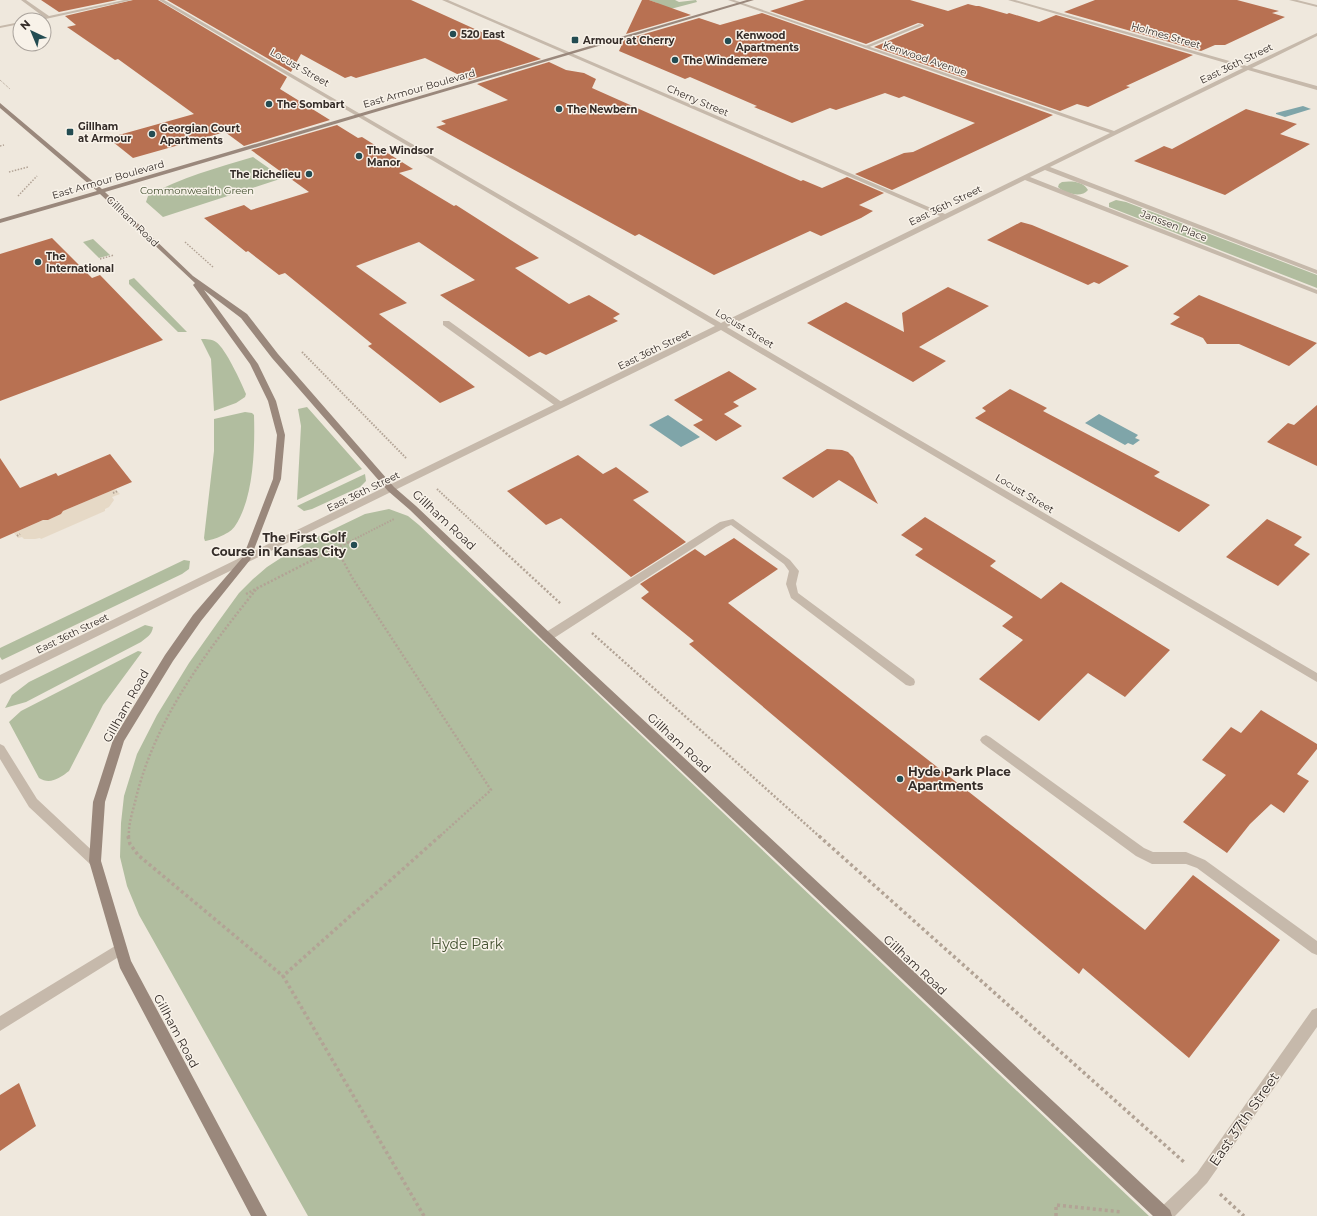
<svg xmlns="http://www.w3.org/2000/svg" width="1317" height="1216" viewBox="0 0 1317 1216" font-family="Montserrat,sans-serif">
  <style>
    .green { fill: #b1bd9f }
    .plaza { fill: #e6d9c6 }
    .water { fill: #7fa5a9 }
    .building { fill: #b87152 }
    .lines { fill: none; stroke-linecap: round; stroke-linejoin: round }
    .path-far4 { stroke: #b2a395; stroke-width: 1; stroke-dasharray: 1 1; stroke-linecap: butt }
    .path-far3 { stroke: #b2a395; stroke-width: 1.5; stroke-dasharray: 1.5 1.5; stroke-linecap: butt }
    .path-far2 { stroke: #b2a395; stroke-width: 2; stroke-dasharray: 1.5 1.5; stroke-linecap: butt }
    .path-far1 { stroke: #b2a395; stroke-width: 2.5; stroke-dasharray: 2 2; stroke-linecap: butt }
    .path { stroke: #b2a395; stroke-width: 3.5; stroke-dasharray: 3 3; stroke-linecap: butt }
    .service { fill: #c6b9ab; fill-rule: evenodd }
    .minor { fill: #c6b9ab; fill-rule: evenodd }
    .secondary { fill: #9a887c; fill-rule: evenodd }
    .poi-dot { fill: #234c52; stroke: #f8f2e9; stroke-width: 1.5 }
    .labels { text-anchor: middle; stroke-width: 3; stroke-linejoin: round; paint-order: stroke }
    .far-poi-label { font-size: 10px; font-weight: bold; fill: #352d29; stroke: #f8f2e9; text-anchor: start }
    .far-street-label { font-size: 10px; fill: #352d29; stroke: #f8f2e9 }
    .far-park-label { font-size: 10px; fill: #435030; stroke: #f8f2e9 }
    .street-label { font-size: 12px; fill: #352d29; stroke: #f8f2e9 }
    .poi-label { font-size: 12px; font-weight: bold; fill: #352d29; stroke: #f8f2e9; text-anchor: end }
    .near-park-label { font-size: 14px; fill: #435030; stroke: #f8f2e9 }
    .near-street-label { font-size: 14px; fill: #352d29; stroke: #f8f2e9 }
  </style>
  <rect width="100%" height="100%" fill="#efe8dd"/>
  <!-- green -->
  <path class="green" d="M 649,0 L 675,0 L 679,2 L 696,0 L 697,2 L 663,11 L 657,3 Z
    M 253,157 L 283,178 L 163,217 L 146,202 L 148,196 C 181,177 217,168 253,157 Z
    M 1062,182 C 1071,181 1083,181 1088,190 C 1082,198 1065,194 1058,187 L 1059,184 Z
    M 1116,200 L 1126,202 L 1317,275 L 1317,288 L 1109,207 L 1109,203 Z
    M 93,239 L 110,255 L 99,258 L 83,242 Z
    M 134,278 L 187,332 L 178,332 L 129,284 L 129,280 Z
    M 201,339 C 206,339 212,339 216,342 C 226,349 241,382 246,394 L 245,397 L 236,403 L 214,411 L 211,359 Z
    M 307,407 L 362,469 L 297,500 L 301,426 L 298,409 Z
    M 245,412 L 252,413 L 254,415 C 255,447 254,498 235,526 C 231,533 214,540 205,541 L 204,538 L 214,451 L 214,419 Z
    M 365,474 L 366,481 L 360,487 L 312,509 L 304,511 L 297,506 Z
    M 389,509 L 408,516 L 419,525 L 1149,1216 L 308,1216 L 139,915 L 127,886 L 120,857 L 121,823 L 124,796 L 137,754 L 157,715 L 189,663 L 218,622 L 239,593 L 253,579 L 267,567 L 287,554 L 311,540 L 365,514 Z
    M 184,560 L 190,561 L 189,569 L 182,574 L 2,660 L 0,657 L 0,648 Z
    M 145,625 L 153,627 C 152,635 146,638 141,642 L 26,702 L 5,708 L 12,695 L 29,682 Z
    M 138,651 L 142,652 L 103,705 L 69,771 C 60,778 50,785 39,778 L 9,722 L 21,711 Z"/>
  <!-- plaza -->
  <path class="plaza" d="M 115,489 L 120,494 L 112,497 L 114,500 L 109,507 L 105,509 L 105,511 L 41,539 L 40,538 L 35,539 L 24,539 L 22,537 L 18,538 L 14,533 L 43,520 L 48,520 L 61,514 L 63,511 Z"/>
  <!-- water -->
  <path class="water" d="M 1303,106 L 1311,109 L 1285,117 L 1276,114 L 1276,113 Z
    M 1099,414 L 1138,435 L 1135,438 L 1140,440 L 1133,445 L 1128,443 L 1125,445 L 1085,423 Z
    M 668,415 L 700,437 L 681,447 L 649,425 Z"/>
  <!-- building -->
  <path class="building" d="M 41,0 L 117,0 L 59,12 Z
    M 133,0 L 158,0 L 287,77 L 280,89 L 330,120 L 244,146 L 225,132 L 133,158 L 108,138 L 194,114 L 118,59 L 115,60 L 67,27 L 76,25 L 65,16 Z
    M 167,0 L 411,0 L 541,59 L 469,80 L 425,58 L 356,78 L 351,76 L 345,78 L 301,54 L 291,72 Z
    M 642,0 L 649,0 L 691,15 L 626,34 Z
    M 805,0 L 910,0 L 948,11 L 968,4 L 976,6 L 979,6 L 1007,14 L 1009,13 L 1039,22 L 1056,15 L 1193,55 L 1126,86 L 1130,87 L 1088,107 L 1077,104 L 1060,111 L 874,47 L 924,26 L 923,24 L 918,23 L 866,44 L 770,11 Z
    M 1095,0 L 1237,0 L 1279,11 L 1272,13 L 1285,17 L 1225,45 L 1215,45 L 1201,51 L 1064,12 Z
    M 762,13 L 1053,115 L 892,190 L 855,174 L 904,153 L 913,152 L 975,123 L 904,96 L 899,98 L 885,93 L 836,110 L 830,108 L 792,123 L 754,107 L 757,106 L 690,77 L 685,79 L 619,51 L 624,40 L 699,18 L 720,25 Z
    M 549,62 L 566,70 L 584,73 L 596,79 L 592,88 L 801,181 L 803,180 L 822,188 L 847,177 L 884,193 L 859,205 L 873,211 L 861,218 L 821,236 L 810,231 L 714,275 L 639,234 L 635,236 L 436,127 L 446,124 L 441,121 L 508,100 L 477,84 Z
    M 1246,109 L 1297,124 L 1280,134 L 1310,144 L 1225,195 L 1134,161 L 1164,146 L 1172,149 Z
    M 337,125 L 358,138 L 362,137 L 413,169 L 399,173 L 454,206 L 456,205 L 539,258 L 515,268 L 569,304 L 589,295 L 620,314 L 613,318 L 618,321 L 546,355 L 540,352 L 529,357 L 440,295 L 475,280 L 419,242 L 356,266 L 407,303 L 379,314 L 475,387 L 440,403 L 368,346 L 372,344 L 285,273 L 279,275 L 248,251 L 246,252 L 204,218 L 244,205 L 251,210 L 309,192 L 251,150 Z
    M 1021,222 L 1032,225 L 1129,266 L 1099,284 L 1094,282 L 1088,285 L 987,240 Z
    M 52,238 L 92,278 L 100,275 L 163,340 L 0,401 L 0,254 Z
    M 948,287 L 989,306 L 919,347 L 946,361 L 913,382 L 807,323 L 846,302 L 904,332 L 902,313 Z
    M 1199,295 L 1317,343 L 1289,366 L 1239,344 L 1207,344 L 1203,338 L 1170,324 L 1180,317 L 1173,314 Z
    M 729,371 L 757,389 L 733,402 L 739,406 L 724,414 L 742,426 L 716,441 L 693,425 L 703,420 L 674,400 Z
    M 1010,389 L 1047,408 L 1043,411 L 1160,472 L 1154,476 L 1210,505 L 1179,532 L 975,418 L 986,411 L 982,408 Z
    M 1317,405 L 1317,466 L 1267,442 L 1288,423 L 1294,425 Z
    M 827,449 L 842,450 L 848,452 L 853,457 L 878,504 L 839,480 L 813,498 L 782,478 Z
    M 110,454 L 132,482 L 63,511 L 61,514 L 48,520 L 43,520 L 0,539 L 0,458 L 20,488 L 56,473 L 58,476 Z
    M 578,455 L 603,474 L 616,467 L 649,492 L 633,500 L 686,542 L 631,577 L 561,518 L 546,525 L 507,491 Z
    M 925,517 L 996,561 L 990,566 L 1041,599 L 1061,582 L 1170,650 L 1125,697 L 1088,673 L 1039,721 L 979,679 L 1023,640 L 1002,626 L 1013,617 L 915,555 L 923,549 L 901,535 Z
    M 1267,519 L 1302,537 L 1294,545 L 1310,554 L 1278,586 L 1226,557 Z
    M 734,538 L 778,569 L 728,603 L 1145,930 L 1193,875 L 1280,940 L 1189,1058 L 1083,968 L 1079,974 L 1007,913 L 716,667 L 689,644 L 694,641 L 641,598 L 649,592 L 640,584 L 695,549 L 705,556 Z
    M 1261,710 L 1317,744 L 1317,749 L 1297,774 L 1309,781 L 1284,813 L 1271,804 L 1250,824 L 1227,853 L 1183,822 L 1226,775 L 1202,760 L 1231,727 L 1241,733 Z
    M 19,1083 L 36,1126 L 0,1151 L 0,1095 Z"/>
  <g class="lines">
    <!-- path-far4 -->
    <path class="path-far4" d="M 0,80 L 10,89"/>
    <!-- path-far3 -->
    <path class="path-far3" d="M 0,146 L 4,145
      M 9,172 L 28,167
      M 18,196 L 37,176
      M 185,242 L 213,267
      M 100,259 L 114,255"/>
    <!-- path-far2 -->
    <path class="path-far2" d="M 302,352 L 406,458
      M 437,489 L 495,543
      M 113,493 L 118,491
      M 17,536 L 20,534
      M 347,543 L 394,519"/>
    <!-- path-far1 -->
    <path class="path-far1" d="M 349,542 L 336,548 L 353,579 L 491,790 L 439,837
      M 494,542 L 561,604
      M 246,594 L 336,548
      M 592,633 L 820,837
      M 129,837 C 128,824 133,811 136,798 C 156,717 207,651 258,587"/>
    <!-- path -->
    <path class="path" d="M 128,836 L 130,844 L 138,855 L 283,976
      M 819,836 L 1185,1163
      M 1220,1194 L 1244,1216
      M 424,1216 L 283,976 L 440,836
      M 1056,1216 L 1056,1205 L 1122,1212"/>
    <!-- service -->
    <path class="service" d="M 919,24 L 923,25 L 867,48 L 863,47 Z
      M 443,321 L 449,321 L 563,403 L 563,407 L 557,407 L 443,325 Z
      M 733,519 L 790,560 L 799,571 L 796,584 L 798,593 L 914,679 L 915,682 L 914,685 L 910,686 L 906,685 L 791,598 L 786,584 L 789,571 L 784,564 L 731,525 L 726,527 L 551,640 L 543,640 L 542,637 L 543,634 L 720,522 Z
      M 986,735 L 990,737 L 1144,848 L 1153,852 L 1186,852 L 1205,860 L 1317,941 L 1317,955 L 1312,953 L 1197,868 L 1186,864 L 1152,864 L 1136,856 L 982,743 L 980,740 L 982,737 Z
      M 120,943 L 125,945 L 127,949 L 125,953 L 0,1031 L 0,1016 Z"/>
    <!-- minor -->
    <path class="minor" d="M 21,0 L 26,0 L 49,16 L 124,0 L 132,0 L 41,20 L 33,20 L 44,17 Z
      M 159,0 L 164,0 L 721,323 L 940,216 L 442,0 L 448,0 L 945,214 L 1110,133 L 728,0 L 734,0 L 1114,131 L 1243,68 L 1008,0 L 1015,0 L 1247,66 L 1317,33 L 1317,36 L 1252,68 L 1317,86 L 1317,90 L 1248,70 L 1050,167 L 1317,270 L 1317,274 L 1045,170 L 1030,177 L 1317,290 L 1317,294 L 1025,180 L 727,327 L 1317,673 L 1317,682 L 721,330 L 0,684 L 0,675 L 715,326 Z
      M 1289,0 L 1297,0 L 1317,5 L 1317,7 Z
      M 20,22 L 20,24 L 0,28 L 0,26 Z
      M 0,744 L 4,746 L 37,799 L 99,857 L 101,861 L 99,865 L 95,867 L 91,865 L 29,807 L 0,759 Z
      M 1317,1008 L 1317,1027 L 1207,1183 L 1175,1216 L 1156,1216 L 1158,1210 L 1197,1173 L 1312,1010 Z"/>
    <!-- secondary -->
    <path class="secondary" d="M 747,0 L 754,0 L 105,192 L 193,276 L 247,314 L 278,354 L 394,487 L 416,506 L 551,634 L 1170,1210 L 1172,1216 L 1153,1216 L 543,640 L 410,510 L 388,491 L 272,358 L 241,318 L 204,290 L 258,364 L 276,401 L 285,435 L 281,479 L 250,560 L 201,621 L 173,661 L 124,741 L 105,802 L 101,861 L 131,961 L 267,1216 L 251,1216 L 120,968 L 89,861 L 93,802 L 113,740 L 165,655 L 193,615 L 243,557 L 273,479 L 277,435 L 268,401 L 250,364 L 193,285 L 195,283 L 100,194 L 0,223 L 0,219 L 97,191 L 0,108 L 0,103 L 102,189 Z"/>
  </g>
  <!-- markers -->
  <g class="poi-dot">
    <circle cx="453" cy="34" r="4"/>
    <rect x="571" y="36" width="8" height="8" rx="2"/>
    <circle cx="728" cy="41" r="4"/>
    <circle cx="675" cy="60" r="4"/>
    <circle cx="269" cy="104" r="4"/>
    <circle cx="559" cy="109" r="4"/>
    <rect x="66" y="128" width="8" height="8" rx="2"/>
    <circle cx="152" cy="134" r="4"/>
    <circle cx="359" cy="156" r="4"/>
    <circle cx="309" cy="174" r="4"/>
    <circle cx="38" cy="262" r="4"/>
    <circle cx="354" cy="545" r="4"/>
    <circle cx="900" cy="779" r="4"/>
  </g>
  <g class="labels">
    <!-- far-poi labels -->
    <g class="far-poi-label">
      <text x="461" y="38">520 East</text>
      <text x="736" y="39">Kenwood<tspan x="736" dy="12">Apartments</tspan></text>
      <text x="583" y="44">Armour at Cherry</text>
      <text x="683" y="64">The Windemere</text>
      <text x="277" y="108">The Sombart</text>
      <text x="567" y="113">The Newbern</text>
      <text x="78" y="130">Gillham<tspan x="78" dy="12">at Armour</tspan></text>
      <text x="160" y="132">Georgian Court<tspan x="160" dy="12">Apartments</tspan></text>
      <text x="367" y="154">The Windsor<tspan x="367" dy="12">Manor</tspan></text>
      <text x="301" y="178" text-anchor="end">The Richelieu</text>
      <text x="46" y="260">The<tspan x="46" dy="12">International</tspan></text>
    </g>
    <!-- far-street labels -->
    <g class="far-street-label">
      <text transform="translate(1166 35) rotate(16)" y="4">Holmes Street</text>
      <text transform="translate(925 58) rotate(19)" y="4">Kenwood Avenue</text>
      <text transform="translate(1236 63) rotate(-26)" y="4">East 36th Street</text>
      <text transform="translate(300 67) rotate(30)" y="4">Locust Street</text>
      <text transform="translate(419 88) rotate(-16)" y="4">East Armour Boulevard</text>
      <text transform="translate(698 100) rotate(23)" y="4">Cherry Street</text>
      <text transform="translate(108 179) rotate(-16)" y="4">East Armour Boulevard</text>
      <text transform="translate(945 205) rotate(-26)" y="4">East 36th Street</text>
      <text transform="translate(133 221) rotate(44)" y="4">Gillham Road</text>
      <text transform="translate(1174 225) rotate(21)" y="4">Janssen Place</text>
      <text transform="translate(745 328) rotate(31)" y="4">Locust Street</text>
      <text transform="translate(654 349) rotate(-26)" y="4">East 36th Street</text>
      <text transform="translate(363 491) rotate(-26)" y="4">East 36th Street</text>
      <text transform="translate(1025 493) rotate(31)" y="4">Locust Street</text>
      <text transform="translate(72 633) rotate(-26)" y="4">East 36th Street</text>
    </g>
    <!-- far-park labels -->
    <g class="far-park-label">
      <text x="197" y="194">Commonwealth Green</text>
    </g>
    <!-- street labels -->
    <g class="street-label">
      <text transform="translate(444 520) rotate(43)" y="4">Gillham Road</text>
      <text transform="translate(126 706) rotate(-61)" y="4">Gillham Road</text>
      <text transform="translate(679 743) rotate(43)" y="4">Gillham Road</text>
      <text transform="translate(915 965) rotate(43)" y="4">Gillham Road</text>
      <text transform="translate(176 1031) rotate(62)" y="4">Gillham Road</text>
    </g>
    <!-- poi labels -->
    <g class="poi-label">
      <text x="346" y="542">The First Golf<tspan x="346" dy="14">Course in Kansas City</tspan></text>
      <text x="908" y="776" text-anchor="start">Hyde Park Place<tspan x="908" dy="14">Apartments</tspan></text>
    </g>
    <!-- near-park labels -->
    <g class="near-park-label">
      <text x="467" y="949">Hyde Park</text>
    </g>
    <!-- near-street labels -->
    <g class="near-street-label">
      <text transform="translate(1244 1119) rotate(-55)" y="5">East 37th Street</text>
    </g>
  </g>
  <!-- north arrow -->
  <g transform="translate(32 32) rotate(316)"><circle r="19" fill="#f8f2e9" stroke="#aaa39c"/>
  <path d="M0-3L7 15L0 10L-7 15Z" fill="#234c52"/>
  <text y="-6" font-size="11" font-weight="bold" text-anchor="middle" fill="#352d29">N</text>
  </g>
</svg>
